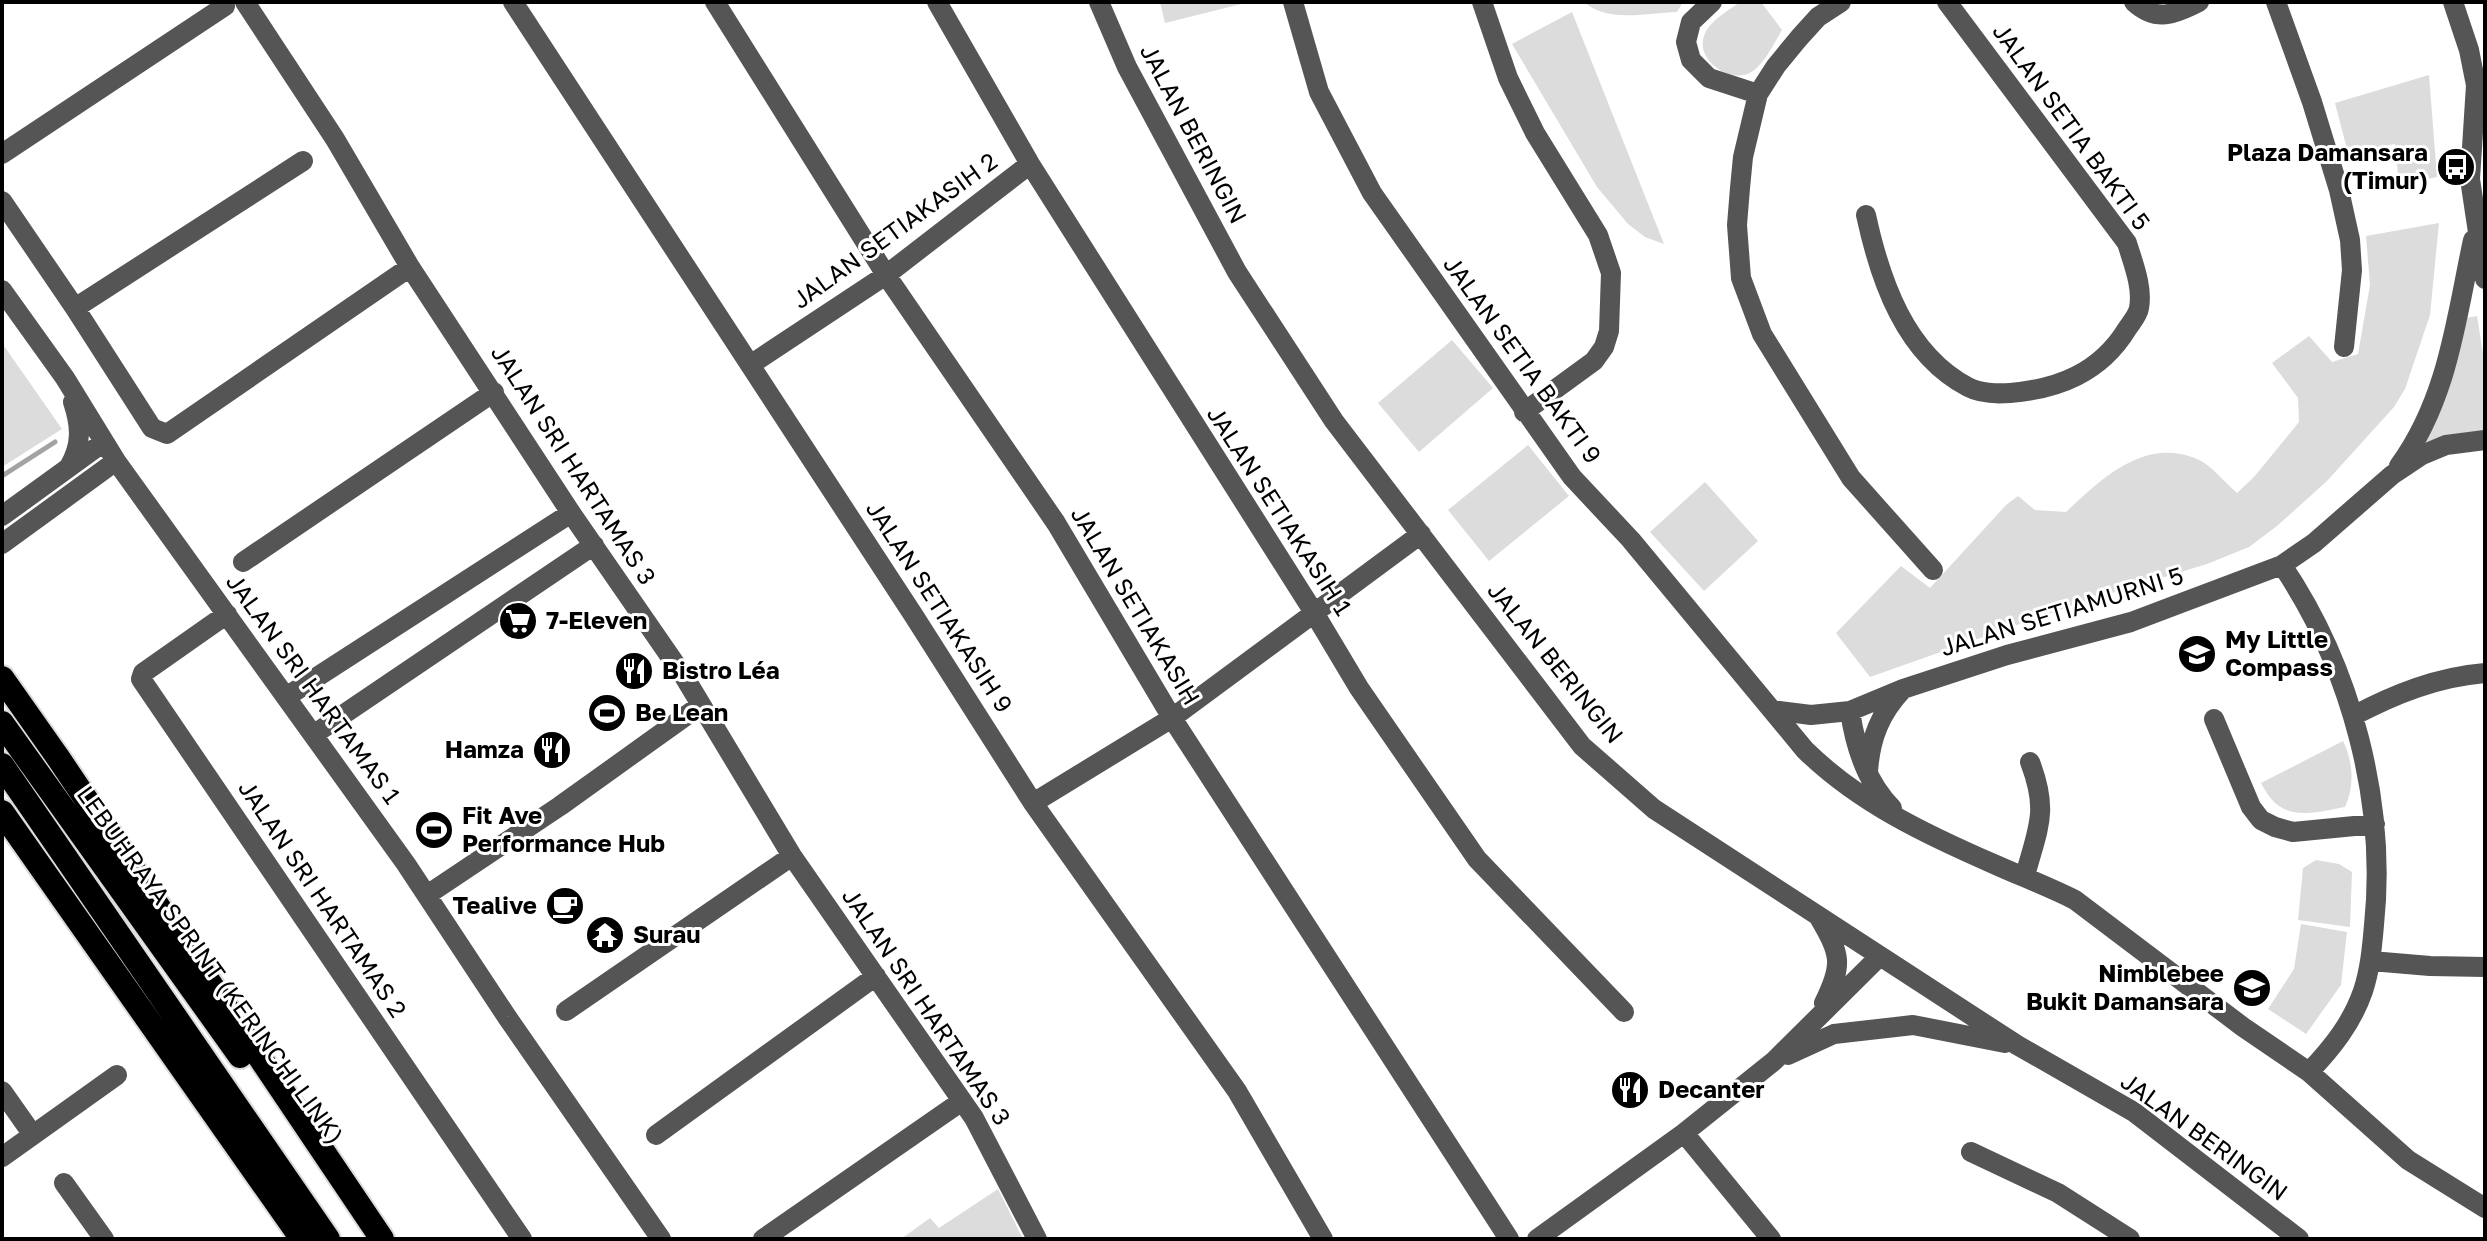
<svg xmlns="http://www.w3.org/2000/svg" width="2487" height="1241" viewBox="0 0 2487 1241" font-family="'Golos Text',sans-serif">
  <style>
    .green { fill: #dcdcdc }
    .lines { fill: none; stroke-linecap: round; stroke-linejoin: round }
    .stream { stroke: #a3a3a3; stroke-width: 5 }
    .highway-casing { stroke: #dbdbdb; stroke-width: 28 }
    .minor { stroke: #555; stroke-width: 20 }
    .highway { stroke: #000; stroke-width: 24 }
    .labels { text-anchor: middle; stroke-width: 6; stroke-linejoin: round; paint-order: stroke }
    .street-label { font-size: 24px; fill: #000; stroke: #fff }
    .poi-label { font-size: 24px; font-weight: bold; fill: #000; stroke: #fff; text-anchor: start }
  </style>
  <rect width="100%" height="100%" fill="#fff"/>
  <!-- green -->
  <path class="green" d="M 1160,2 L 1249,2 L 1165,23 Z
    M 1584,2 L 1683,2 L 1677,12 C 1647,13 1607,23 1584,2 Z
    M 1740,2 L 1761,2 L 1782,30 C 1774,43 1766,62 1753,71 C 1733,86 1695,61 1704,36 C 1709,21 1728,11 1740,2 Z
    M 1572,12 L 1664,244 L 1645,237 L 1628,224 L 1597,187 L 1512,44 Z
    M 2429,75 L 2437,177 L 2399,185 L 2395,144 L 2348,153 L 2335,103 Z
    M 2439,223 L 2430,315 L 2405,389 L 2394,407 L 2327,481 L 2277,526 L 2249,547 L 2207,564 L 2076,604 L 1870,677 L 1836,633 L 1901,566 L 1930,588 L 2006,505 L 2018,496 L 2035,510 L 2066,512 C 2101,479 2143,438 2195,458 C 2211,464 2224,482 2237,493 L 2254,477 L 2299,422 L 2298,398 L 2272,363 L 2309,336 L 2332,362 L 2358,354 L 2370,285 L 2366,236 Z
    M 2477,316 L 2485,366 L 2485,436 L 2415,451 L 2461,319 Z
    M 1452,340 L 1493,388 L 1419,452 L 1378,403 Z
    M 2,343 L 62,429 L 2,467 Z
    M 1528,445 L 1569,496 L 1489,561 L 1448,510 Z
    M 1705,482 L 1758,541 L 1704,591 L 1650,532 Z
    M 2343,741 C 2353,761 2355,786 2345,807 C 2307,814 2281,823 2261,783 Z
    M 2316,860 L 2339,864 L 2352,872 L 2350,927 L 2298,920 L 2303,868 Z
    M 2301,924 L 2347,932 L 2341,985 L 2306,1034 L 2268,1009 L 2294,969 Z
    M 998,1189 L 1023,1239 L 901,1239 L 930,1218 L 939,1228 Z"/>
  <g class="lines">
    <!-- stream -->
    <path class="stream" d="M 2,476 L 55,442"/>
    <defs>
      <path id="highway" d="M 2,678 L 59,759 L 382,1239
        M 2,723 L 240,1056
        M 2,765 L 328,1239
        M 2,812 L 302,1239"/>
    </defs>
    <!-- highway casing -->
    <use href="#highway" class="highway-casing"/>
    <!-- minor -->
    <path class="minor" d="M 245,2 L 335,139 L 410,267 L 571,513 L 685,678 L 792,856 L 974,1118 L 1037,1239
      M 513,2 L 914,616 L 1033,803 L 1237,1091 L 1323,1239
      M 715,2 L 886,275 L 1056,523 L 1172,718 L 1509,1239
      M 937,2 L 1030,164 L 1313,611 L 1359,688 L 1477,859 L 1624,1012
      M 1099,2 L 1127,67 L 1237,272 L 1334,421 L 1582,746 L 1654,809 L 2017,1045 L 2134,1112 L 2299,1239
      M 1293,2 L 1319,92 L 1372,193 L 1572,477 L 1631,540 L 1805,750 C 1859,803 1927,835 1996,865 C 2023,877 2049,887 2075,900 L 2243,1027 L 2309,1072 L 2408,1160 L 2485,1208
      M 1482,2 L 1508,78 L 1535,133 L 1598,235 L 1611,273 L 1609,331 L 1604,347 L 1594,361 L 1524,412
      M 1712,2 L 1691,22 L 1686,42 L 1691,60 L 1709,78 L 1758,94
      M 1841,2 L 1818,17 L 1799,38 L 1776,66 L 1758,94 L 1743,157 L 1740,188 L 1737,225 L 1741,278 L 1762,334 L 1851,478 L 1933,570
      M 2134,2 C 2156,22 2174,15 2199,2
      M 2276,2 L 2312,102 L 2339,190 L 2350,240 L 2352,270 L 2344,347
      M 2453,2 L 2469,50 L 2476,85 L 2470,179 L 2485,279
      M 2,154 L 225,6
      M 2,201 L 75,308 L 152,428 L 167,434 L 410,267
      M 1866,215 C 1880,280 1905,354 1968,387 C 1979,393 1997,394 2010,393 C 2058,389 2100,373 2127,329 C 2131,323 2138,315 2139,308 C 2143,287 2133,263 2127,243 L 1947,2
      M 2,290 L 65,378 L 116,461 L 406,864 L 507,1017 L 661,1239
      M 75,308 L 303,161
      M 750,365 L 886,275 L 1030,164
      M 2399,466 C 2448,399 2456,319 2473,240
      M 69,467 C 82,445 81,426 73,402
      M 2,516 L 104,442
      M 2,544 L 116,461
      M 243,562 L 494,392
      M 2282,565 C 2351,667 2387,802 2374,925 C 2372,948 2370,970 2363,991 C 2352,1023 2332,1048 2309,1072
      M 227,614 L 143,673 L 141,679 L 522,1239
      M 286,697 L 571,513
      M 1772,710 L 1811,715 L 1850,711 L 1903,689 L 2007,655 L 2131,622 L 2168,608 L 2282,565 L 2314,543 L 2392,475 L 2422,455 L 2446,445 L 2485,440
      M 1850,711 C 1855,746 1866,782 1892,808
      M 2353,716 C 2395,694 2437,677 2485,673
      M 2214,719 L 2251,807 L 2261,820 L 2275,827 L 2293,832 L 2375,824
      M 313,735 L 594,545
      M 1868,772 C 1870,739 1880,713 1903,689
      M 1033,803 L 1172,718 L 1421,534
      M 2025,876 C 2038,827 2049,812 2030,762
      M 427,895 L 560,806 L 701,705
      M 1820,919 C 1841,955 1843,965 1824,1003
      M 2371,961 L 2430,966 L 2485,967
      M 566,1011 L 792,856
      M 1788,1055 L 1834,1034 L 1913,1025 L 2005,1043
      M 2,1091 L 33,1135
      M 1684,1133 L 1771,1239
      M 656,1135 L 876,976
      M 1971,1152 L 2058,1193 L 2130,1239
      M 2,1157 L 117,1075
      M 64,1183 L 104,1239
      M 763,1239 L 962,1101
      M 1537,1239 L 1684,1133 L 1774,1061 L 1879,957"/>
    <!-- highway -->
    <use href="#highway" class="highway"/>
  </g>
  <!-- icons -->
  <defs>
    <symbol id="bus-disc" viewBox="-11 -11 22 22"><circle r="9.5" fill="#000" stroke="#fff"/><path d="M-5-6H5V4H4V6H2V4H-2V6H-4V4H-5ZM-3.5-4V0h7V-4ZM-3.5 1.2v1.5H-2V1.2ZM2 1.2v1.5H3.5V1.2Z" fill="#fff"/></symbol>
    <symbol id="supermarket-disc" viewBox="-11 -11 22 22"><circle r="9.5" fill="#000" stroke="#fff"/><path d="M-6-5.5h2.5l.6 2H6L4.5 2H-2.5L-4.4-4H-6ZM-1.5 3.2a1.3 1.3 0 1 0 .1 0ZM3 3.2a1.3 1.3 0 1 0 .1 0Z" fill="#fff"/></symbol>
    <symbol id="school-disc" viewBox="-11 -11 22 22"><circle r="9.5" fill="#000" stroke="#fff"/><path d="M0-5L7-2L0 1L-7-2ZM-4 1L0 2.5L4 1V4Q0 6-4 4Z" fill="#fff"/></symbol>
    <symbol id="restaurant-disc" viewBox="-11 -11 22 22"><circle r="9.5" fill="#000" stroke="#fff"/><path d="M-5-6h1v4h1v-4h1v4h1v-4h1v5L-1.5 .5V6h-2V.5L-5-1ZM5-6V6H3V1.5H1.5Q1.5-4 5-6Z" fill="#fff"/></symbol>
    <symbol id="stadium-disc" viewBox="-11 -11 22 22"><circle r="9.5" fill="#000" stroke="#fff"/><path d="M0-5a6.5 5 0 1 0 0 10a6.5 5 0 1 0 0-10ZM-3.5-1.8h7v3.6h-7Z" fill="#fff"/></symbol>
    <symbol id="cafe-disc" viewBox="-11 -11 22 22"><circle r="9.5" fill="#000" stroke="#fff"/><path d="M-5.5-4.5H6V0H3Q3 3.5 0 3.5H-2.5Q-5.5 3.5-5.5 0ZM3-3.2v2h1.7v-2ZM-6 4.5H4V6H-6Z" fill="#fff"/></symbol>
    <symbol id="temple-disc" viewBox="-11 -11 22 22"><circle r="9.5" fill="#000" stroke="#fff"/><path d="M0-6L5-2H3V0L6.5 2.5H4V6H1.5V3h-3V6H-4V2.5H-6.5L-3 0V-2H-5Z" fill="#fff"/></symbol>
  </defs>
  <g fill-rule="evenodd">
    <use href="#bus-disc" x="2434" y="145" width="44" height="44"/>
    <use href="#supermarket-disc" x="496" y="599" width="44" height="44"/>
    <use href="#school-disc" x="2175" y="632" width="44" height="44"/>
    <use href="#restaurant-disc" x="612" y="649" width="44" height="44"/>
    <use href="#stadium-disc" x="585" y="691" width="44" height="44"/>
    <use href="#restaurant-disc" x="530" y="728" width="44" height="44"/>
    <use href="#stadium-disc" x="412" y="808" width="44" height="44"/>
    <use href="#cafe-disc" x="543" y="884" width="44" height="44"/>
    <use href="#temple-disc" x="583" y="913" width="44" height="44"/>
    <use href="#school-disc" x="2230" y="966" width="44" height="44"/>
    <use href="#restaurant-disc" x="1608" y="1068" width="44" height="44"/>
  </g>
  <g class="labels">
    <!-- street labels -->
    <g class="street-label">
      <text transform="translate(2071 127) rotate(54)" y="8">JALAN SETIA BAKTI 5</text>
      <text transform="translate(1193 134) rotate(62)" y="8">JALAN BERINGIN</text>
      <text transform="translate(895 231) rotate(-36)" y="8">JALAN SETIAKASIH 2</text>
      <text transform="translate(1522 360) rotate(54)" y="8">JALAN SETIA BAKTI 9</text>
      <text transform="translate(573 465) rotate(57)" y="8">JALAN SRI HARTAMAS 3</text>
      <text transform="translate(1279 511) rotate(57)" y="8">JALAN SETIAKASIH 1</text>
      <text transform="translate(1135 606) rotate(59)" y="8">JALAN SETIAKASIH</text>
      <text transform="translate(939 607) rotate(57)" y="8">JALAN SETIAKASIH 9</text>
      <text transform="translate(2062 612) rotate(-17)" y="8">JALAN SETIAMURNI 5</text>
      <text transform="translate(1555 663) rotate(51)" y="8">JALAN BERINGIN</text>
      <text transform="translate(313 689) rotate(54)" y="8">JALAN SRI HARTAMAS 1</text>
      <text transform="translate(322 899) rotate(56)" y="8">JALAN SRI HARTAMAS 2</text>
      <text transform="translate(210 965) rotate(54)" y="8">LEBUHRAYA SPRINT (KERINCHI LINK)</text>
      <text transform="translate(926 1007) rotate(56)" y="8">JALAN SRI HARTAMAS 3</text>
      <text transform="translate(2204 1137) rotate(36)" y="8">JALAN BERINGIN</text>
    </g>
    <!-- poi labels -->
    <g class="poi-label">
      <text x="2428" y="161" text-anchor="end">Plaza Damansara<tspan x="2428" dy="28">(Timur)</tspan></text>
      <text x="546" y="629">7-Eleven</text>
      <text x="2225" y="648">My Little<tspan x="2225" dy="28">Compass</tspan></text>
      <text x="662" y="679">Bistro Léa</text>
      <text x="635" y="721">Be Lean</text>
      <text x="524" y="758" text-anchor="end">Hamza</text>
      <text x="462" y="824">Fit Ave<tspan x="462" dy="28">Performance Hub</tspan></text>
      <text x="537" y="914" text-anchor="end">Tealive</text>
      <text x="633" y="943">Surau</text>
      <text x="2224" y="982" text-anchor="end">Nimblebee<tspan x="2224" dy="28">Bukit Damansara</tspan></text>
      <text x="1658" y="1098">Decanter</text>
    </g>
  </g>
  <!-- border -->
  <rect width="2487" height="1241" fill="none" stroke="#000000" stroke-width="8"/>
</svg>
